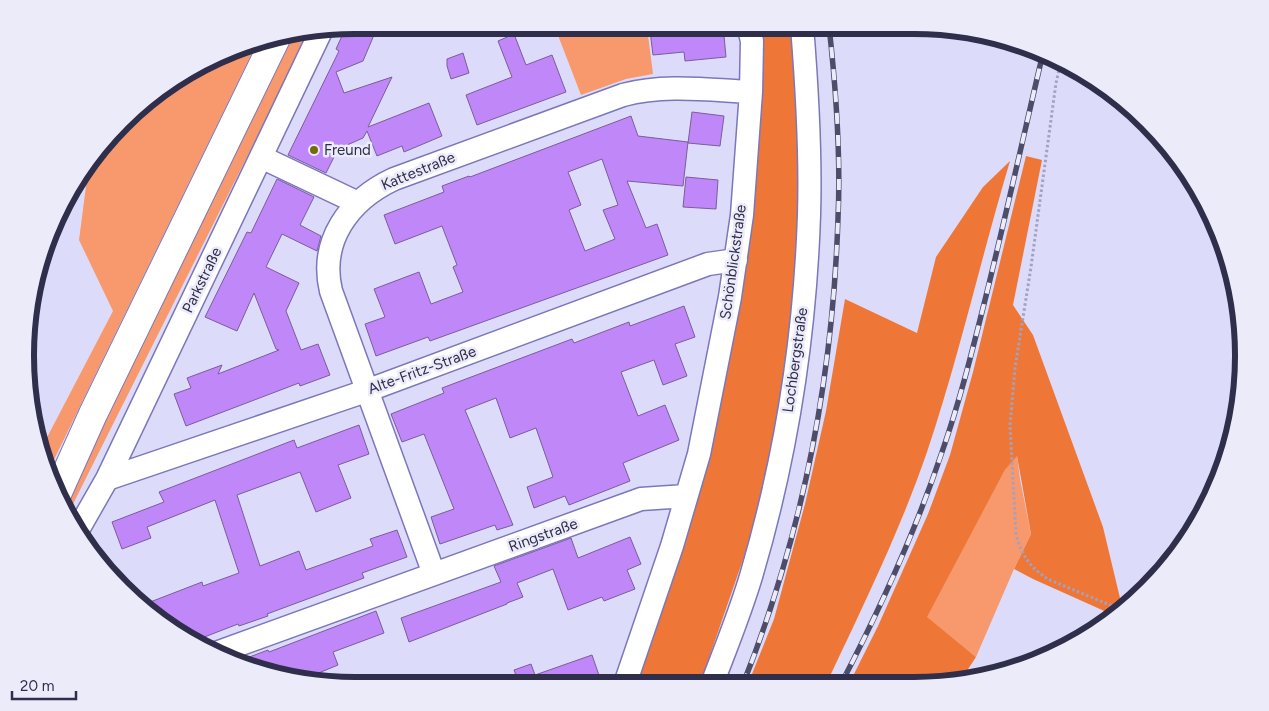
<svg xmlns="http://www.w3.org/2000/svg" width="1269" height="711" viewBox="0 0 1269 711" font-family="Figtree,sans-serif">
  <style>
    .green { fill: #f8996d }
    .forest { fill: #ee7738 }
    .building { fill: #bf87f7; stroke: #7b5c9c; fill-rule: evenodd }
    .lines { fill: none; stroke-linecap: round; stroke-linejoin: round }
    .minor-casing { stroke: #7b77bb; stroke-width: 25 }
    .major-casing { stroke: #7b77bb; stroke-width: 30 }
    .path { stroke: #a2a2bf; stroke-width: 3; stroke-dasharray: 2.5 2.5; stroke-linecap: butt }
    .minor { stroke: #fff; stroke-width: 22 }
    .major { stroke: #fff; stroke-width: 28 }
    .rail-casing { stroke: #4d4c69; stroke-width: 5.5 }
    .rail { stroke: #ebebfa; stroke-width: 4; stroke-dasharray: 11; stroke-linecap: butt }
    .poi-dot { fill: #726c07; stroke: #ebebfa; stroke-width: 2 }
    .labels { text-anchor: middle; stroke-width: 5; stroke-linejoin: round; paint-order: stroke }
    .poi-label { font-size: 15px; fill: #2f2e4b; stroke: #ebebfa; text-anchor: start }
    .street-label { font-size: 15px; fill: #2f2e4b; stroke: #ebebfa }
    .rim { fill: none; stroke: #2f2e4b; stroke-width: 6 }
  </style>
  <rect width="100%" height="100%" fill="#dcdcfa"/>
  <!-- green -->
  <path class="green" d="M 554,25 L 571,25 L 598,33 L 648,35 L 653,74 L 626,79 L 581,95 Z
    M 306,33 L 276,99 L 69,512 L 61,499 L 289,36 Z
    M 258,41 L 48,472 L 42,447 L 113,311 L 79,240 L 89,163 L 155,93 L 250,42 Z
    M 1017,455 L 1020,479 L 1031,534 L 1014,569 L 976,657 L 926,617 L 1005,470 Z"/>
  <!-- forest -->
  <path class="forest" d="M 754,25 L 790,26 L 796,54 L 799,114 L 798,268 L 781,400 L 765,496 L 700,684 L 632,684 L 718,388 Z
    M 1026,156 L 1042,160 L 1013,305 L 1033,335 L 1103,527 L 1120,598 L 1111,614 L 1033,579 L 1014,569 L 1031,534 L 1017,456 L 1005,470 L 927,617 L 976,657 L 959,683 L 849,684 L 878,626 L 928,514 L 950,455 L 973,372 Z
    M 1010,161 C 981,258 959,357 927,452 C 901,528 865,602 831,674 L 825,684 L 748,684 L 774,619 L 805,504 L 826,411 L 845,299 L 917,333 L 936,257 L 983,187 Z"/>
  <!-- building -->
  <path class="building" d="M 353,25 L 374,35 L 363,61 L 336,72 L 344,93 L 392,77 L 368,127 L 429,103 L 442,136 L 404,152 L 402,146 L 377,156 L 367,131 L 363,138 L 338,149 L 326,173 L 288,155 L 339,51 L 336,49 L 346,27 Z
    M 675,25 L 723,25 L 726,57 L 685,61 L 684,52 L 653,55 L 650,31 L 675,28 Z
    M 514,34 L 526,65 L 552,55 L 566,92 L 477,125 L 466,95 L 512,77 L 498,41 Z
    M 463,53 L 469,73 L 451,79 L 447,66 L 447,59 Z
    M 692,112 L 724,116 L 720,146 L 688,143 Z
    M 631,116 L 638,136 L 688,142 L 683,186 L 627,181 L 646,228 L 657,224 L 668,255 L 430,341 L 428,337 L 376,356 L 365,324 L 385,317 L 374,289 L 419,272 L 431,304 L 463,292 L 453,267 L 457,265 L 442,226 L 395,244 L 384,215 L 444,192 L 442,186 L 469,176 L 470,177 ZM 602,159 L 618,205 L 603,210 L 615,239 L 585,251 L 569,210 L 581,205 L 568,172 Z
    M 686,177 L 718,180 L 716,209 L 683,207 Z
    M 277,179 L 314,197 L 300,225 L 321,236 L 317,251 L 282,234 L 266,267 L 299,283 L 286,311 L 301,350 L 318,344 L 330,375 L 300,386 L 299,383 L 186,426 L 174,394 L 191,388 L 187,378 L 222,365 L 218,374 L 279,350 L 276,349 L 254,293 L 237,331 L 205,317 L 247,232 L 251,233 Z
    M 684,306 L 695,337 L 675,344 L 687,376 L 663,385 L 654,360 L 621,372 L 638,416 L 665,405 L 679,440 L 623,463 L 630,481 L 569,505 L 565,496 L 534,508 L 527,487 L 553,477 L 536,428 L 510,438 L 496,398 L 465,410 L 513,525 L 497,530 L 495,525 L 440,544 L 431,517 L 454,509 L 424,434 L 402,442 L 391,414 L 444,393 L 442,388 L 572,339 L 574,343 L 629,322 L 630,326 Z
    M 359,425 L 369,454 L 338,465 L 351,498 L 316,512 L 300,472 L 237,495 L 260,566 L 299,551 L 306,570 L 373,546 L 370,539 L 397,530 L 407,557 L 362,573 L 364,578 L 267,614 L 268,616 L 239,626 L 238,624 L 194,641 L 190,641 L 145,604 L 202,582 L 203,586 L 239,573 L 215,500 L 147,527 L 151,538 L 122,549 L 112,522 L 164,502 L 159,492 L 294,440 L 297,448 Z
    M 630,537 L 641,564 L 627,570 L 635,589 L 604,601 L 602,597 L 568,610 L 553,569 L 517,583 L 523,597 L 507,603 L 507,604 L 409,642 L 401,618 L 501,582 L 494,566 L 571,538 L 578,558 Z
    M 376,611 L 384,633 L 333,652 L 338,665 L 304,679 L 250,669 L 236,662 L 268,650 L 269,652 Z
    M 592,655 L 602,684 L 516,685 L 515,682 L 518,681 L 514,670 L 531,664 L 535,675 Z"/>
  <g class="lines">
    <defs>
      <path id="minor" d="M 261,157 L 358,203
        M 107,479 L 366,391 L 708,264 L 736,260
        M 79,528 L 107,479 L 321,31
        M 434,574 L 331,291 C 319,241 349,200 394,179 L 623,95 C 665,84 708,90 751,92
        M 216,653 L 641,499 L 686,496
        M 625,684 L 672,546 L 699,454 L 730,297 L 742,215 L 751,92 L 752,41 L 748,25
        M 712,684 C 726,647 741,611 752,573 C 786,457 805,336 809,215 C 811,152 807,88 802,26"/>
      <path id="major" d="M 57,494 L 93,414 L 276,38"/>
    </defs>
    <!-- minor casing -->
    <use href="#minor" class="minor-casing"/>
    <!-- major casing -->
    <use href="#major" class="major-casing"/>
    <!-- path -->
    <path class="path" d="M 1061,61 L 1056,83 L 1031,267 L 1015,368 L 1010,425 L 1016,534 C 1021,555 1031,569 1050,580 L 1122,610"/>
    <!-- minor -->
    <use href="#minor" class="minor"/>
    <!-- major -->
    <use href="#major" class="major"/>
    <defs>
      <path id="rail" d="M 743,684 C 802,536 833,377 838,218 C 841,154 836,89 829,26
        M 841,684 C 880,609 915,533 942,452 C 960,401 973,348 986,296 C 1006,215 1024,134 1043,53"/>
    </defs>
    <!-- rail casing -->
    <use href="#rail" class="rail-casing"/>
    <!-- rail -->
    <use href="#rail" class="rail"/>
  </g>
  <!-- markers -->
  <circle class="poi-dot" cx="314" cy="150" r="5"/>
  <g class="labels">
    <!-- poi labels -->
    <g class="poi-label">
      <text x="324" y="155">Freund</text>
    </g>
    <!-- street labels -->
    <g class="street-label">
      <text transform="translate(418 171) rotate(-22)" y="5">Kattestraße</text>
      <text transform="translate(733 262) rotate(-82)" y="5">Schönblickstraße</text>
      <text transform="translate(202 280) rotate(-64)" y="5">Parkstraße</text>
      <text transform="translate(795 360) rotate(-82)" y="5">Lochbergstraße</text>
      <text transform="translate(422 370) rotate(-20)" y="5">Alte-Fritz-Straße</text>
      <text transform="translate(543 535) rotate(-20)" y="5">Ringstraße</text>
    </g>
  </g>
  <!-- crop -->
  <path d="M0 0H1269V711H0ZM355 34H914A321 321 0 0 1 1235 355V356A321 321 0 0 1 914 677H355A321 321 0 0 1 34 356V355A321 321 0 0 1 355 34Z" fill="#ebebfa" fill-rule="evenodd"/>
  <path class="rim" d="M355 34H914A321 321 0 0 1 1235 355V356A321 321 0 0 1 914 677H355A321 321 0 0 1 34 356V355A321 321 0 0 1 355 34Z"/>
  <!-- scale -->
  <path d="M12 691v8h64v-8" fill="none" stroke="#2f2e4b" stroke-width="2.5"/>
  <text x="20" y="691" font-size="15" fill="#2f2e4b" stroke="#ebebfa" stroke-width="4" paint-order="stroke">20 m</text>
</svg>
